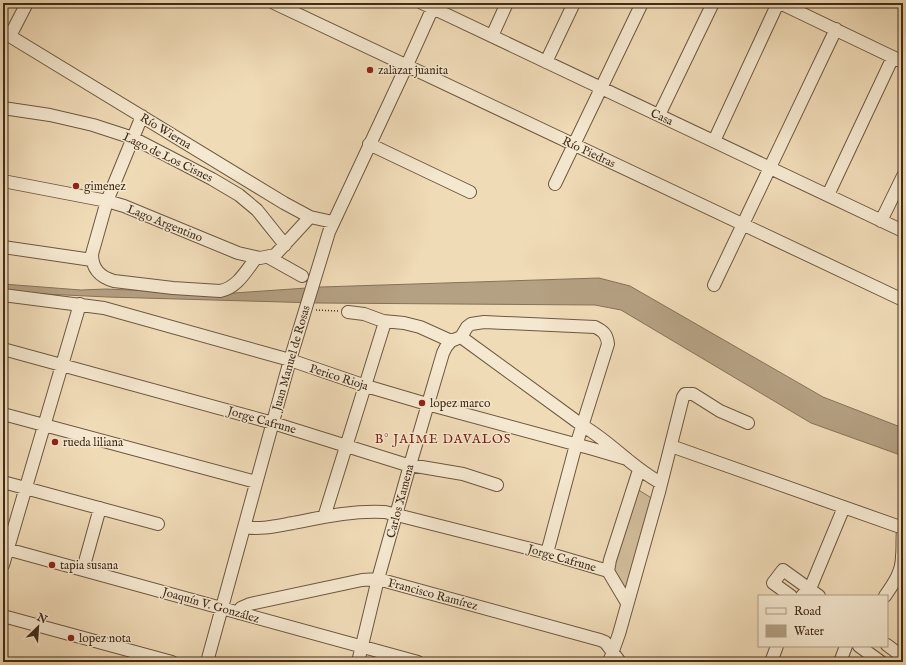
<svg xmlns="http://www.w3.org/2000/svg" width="906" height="665" viewBox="0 0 906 665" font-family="'IM FELL English',serif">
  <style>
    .green { fill: #d2bd9c; stroke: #8a745b }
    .water { fill: #b4a082; stroke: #867258 }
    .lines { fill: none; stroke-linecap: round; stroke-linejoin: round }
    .minor-casing { stroke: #6d5841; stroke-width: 14 }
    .path { stroke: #412c1a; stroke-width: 1.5; stroke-dasharray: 1 2; stroke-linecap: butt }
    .minor { stroke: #f5e8d0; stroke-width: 12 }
    .poi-dot { fill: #8f2418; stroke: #f5e8d0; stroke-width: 1.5 }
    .labels { text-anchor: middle; stroke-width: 3; stroke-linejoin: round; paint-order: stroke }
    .poi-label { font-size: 12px; fill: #412c1a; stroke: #f5e8d0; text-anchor: start }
    .street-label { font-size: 12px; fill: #412c1a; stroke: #f5e8d0 }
    .neighbourhood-label { font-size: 13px; letter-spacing: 1px; fill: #7a1f14; stroke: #f5e8d0 }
  </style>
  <rect width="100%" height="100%" fill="#f0dbb7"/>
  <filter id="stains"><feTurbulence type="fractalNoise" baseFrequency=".005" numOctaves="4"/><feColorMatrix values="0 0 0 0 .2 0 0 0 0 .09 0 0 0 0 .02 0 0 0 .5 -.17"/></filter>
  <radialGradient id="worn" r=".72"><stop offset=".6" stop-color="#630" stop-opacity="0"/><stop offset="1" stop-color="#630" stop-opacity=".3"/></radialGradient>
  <!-- green -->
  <path class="green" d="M 637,489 L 653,499 L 628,587 L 625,588 L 613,573 L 612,566 Z"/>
  <!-- water -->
  <path class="water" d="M 599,278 L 630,286 L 823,397 L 903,428 L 903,456 L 811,423 L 621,310 L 595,305 L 318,303 L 107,297 L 3,292 L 3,284 L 81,290 L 106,289 L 220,294 L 321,287 Z"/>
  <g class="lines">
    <defs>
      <path id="minor" d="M 274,3 L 903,300
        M 422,3 L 903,231
        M 780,3 L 903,62
        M 3,32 L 284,203 L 310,217 L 333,222
        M 10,36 L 27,3
        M 492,36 L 507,3
        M 546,62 L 574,3
        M 3,108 L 50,115 L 93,125 L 133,138 L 212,179 L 239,195 L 257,210 L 285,245
        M 659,115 L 713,3
        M 142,116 L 107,201 L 92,254 C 92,269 100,277 114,281 L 173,288 L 220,291 C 237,288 246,271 256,258
        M 714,141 L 778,3
        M 369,144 L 470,192
        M 3,181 L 107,201 L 124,206 L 238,253 L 260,258 L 275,255 L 310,217
        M 555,184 L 642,3
        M 828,195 L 893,57
        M 881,221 L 903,176
        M 3,247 L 92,260
        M 268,257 L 302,276
        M 714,285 L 836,29
        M 3,295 L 104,308 L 290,360 L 366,386 L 427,404 L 593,449 L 627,459
        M 348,312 L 364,314 L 383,321 L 404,323 L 420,327 L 451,341
        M 461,337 L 583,426 C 611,442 632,468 661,483
        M 3,349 L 273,423 L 404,464 L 463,474 L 497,485
        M 3,414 L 256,482
        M 671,446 L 903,528
        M 3,482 L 158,524
        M 324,517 L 385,322
        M 244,527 C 260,530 276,526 293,523 C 323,517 354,510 385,512 L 547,553 L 608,571 L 627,603
        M 3,548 L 418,662
        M 3,565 L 80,304
        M 83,569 L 100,508
        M 608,571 L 610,560 L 639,470
        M 791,596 L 773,583 L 783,570 L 819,596
        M 802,596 L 812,584 L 844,507
        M 885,596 C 894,583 902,572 902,556 C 903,548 902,539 903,531
        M 239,613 L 241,608 L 250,604 L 362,580 L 378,579 L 600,640 L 605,642 L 620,662
        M 3,616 L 172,662
        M 887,645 L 903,657
        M 859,646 L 881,662
        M 207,662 L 290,360 L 329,232 L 407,65 L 435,3
        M 358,662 L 378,579 L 410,465 L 443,353 L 446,347 L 451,341 L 461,337 L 467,327 L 471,324 L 484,322 L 595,327 C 603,331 607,334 608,344 L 574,452 L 547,553
        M 609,662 L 619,634 L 659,492 L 683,397 L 685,394 L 693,394 L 720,411 L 748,423
        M 771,662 L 777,646
        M 840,662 L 846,646"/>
    </defs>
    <!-- minor casing -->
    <use href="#minor" class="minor-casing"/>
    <!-- path -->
    <path class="path" d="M 316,310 L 338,311"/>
    <!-- minor -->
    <use href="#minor" class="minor"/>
  </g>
  <!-- markers -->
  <g class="poi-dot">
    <circle cx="370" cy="70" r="4"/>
    <circle cx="76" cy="186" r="4"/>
    <circle cx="422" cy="403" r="4"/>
    <circle cx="55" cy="442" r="4"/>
    <circle cx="52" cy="565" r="4"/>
    <circle cx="71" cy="638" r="4"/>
  </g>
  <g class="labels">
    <!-- poi labels -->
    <g class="poi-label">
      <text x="378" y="74">zalazar juanita</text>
      <text x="84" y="190">gimenez</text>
      <text x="430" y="407">lopez marco</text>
      <text x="63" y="446">rueda liliana</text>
      <text x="60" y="569">tapia susana</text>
      <text x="79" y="642">lopez nota</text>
    </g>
    <!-- street labels -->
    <g class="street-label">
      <text transform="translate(662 117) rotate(25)" y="4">Casa</text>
      <text transform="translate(166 131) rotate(31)" y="4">Río Wierna</text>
      <text transform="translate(589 152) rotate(25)" y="4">Río Piedras</text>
      <text transform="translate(168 157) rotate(26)" y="4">Lago de Los Cisnes</text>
      <text transform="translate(165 223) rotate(22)" y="4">Lago Argentino</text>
      <text transform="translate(291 358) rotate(-74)" y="4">Juan Manuel de Rosas</text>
      <text transform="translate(339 377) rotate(18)" y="4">Perico Rioja</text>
      <text transform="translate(262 420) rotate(16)" y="4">Jorge Cafrune</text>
      <text transform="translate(400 501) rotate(-75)" y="4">Carlos Xamena</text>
      <text transform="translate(562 558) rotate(16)" y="4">Jorge Cafrune</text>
      <text transform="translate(433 594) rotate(15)" y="4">Francisco Ramírez</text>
      <text transform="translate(211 605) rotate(16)" y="4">Joaquín V. González</text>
    </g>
    <!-- neighbourhood labels -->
    <g class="neighbourhood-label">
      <text x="443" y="443">B° JAIME DAVALOS</text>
    </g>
  </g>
  <!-- margin -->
  <rect width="906" height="665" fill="none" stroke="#f0dbb7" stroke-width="16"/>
  <rect x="4" y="4" width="898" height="657" fill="none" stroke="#412c1a" stroke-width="2"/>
  <rect x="8" y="8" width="890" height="649" fill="none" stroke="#412c1a"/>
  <!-- legend -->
  <rect x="758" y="595" width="130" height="52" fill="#f5e8d0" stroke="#ad9d87"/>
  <rect x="766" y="608" width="20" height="6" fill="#f5e8d0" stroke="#ad9d87"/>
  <text x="794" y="615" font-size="12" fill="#412c1a">Road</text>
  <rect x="766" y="625" width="20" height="12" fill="#b4a082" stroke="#ad9d87"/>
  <text x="794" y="635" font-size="12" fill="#412c1a">Water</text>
  <!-- north arrow -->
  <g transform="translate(38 627) rotate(25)" stroke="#f5e8d0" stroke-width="3" paint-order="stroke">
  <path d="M0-3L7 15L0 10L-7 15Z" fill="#412c1a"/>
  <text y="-6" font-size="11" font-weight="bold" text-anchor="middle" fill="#412c1a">N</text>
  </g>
  <rect width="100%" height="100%" filter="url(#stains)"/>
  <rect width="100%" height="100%" fill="url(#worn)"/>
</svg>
